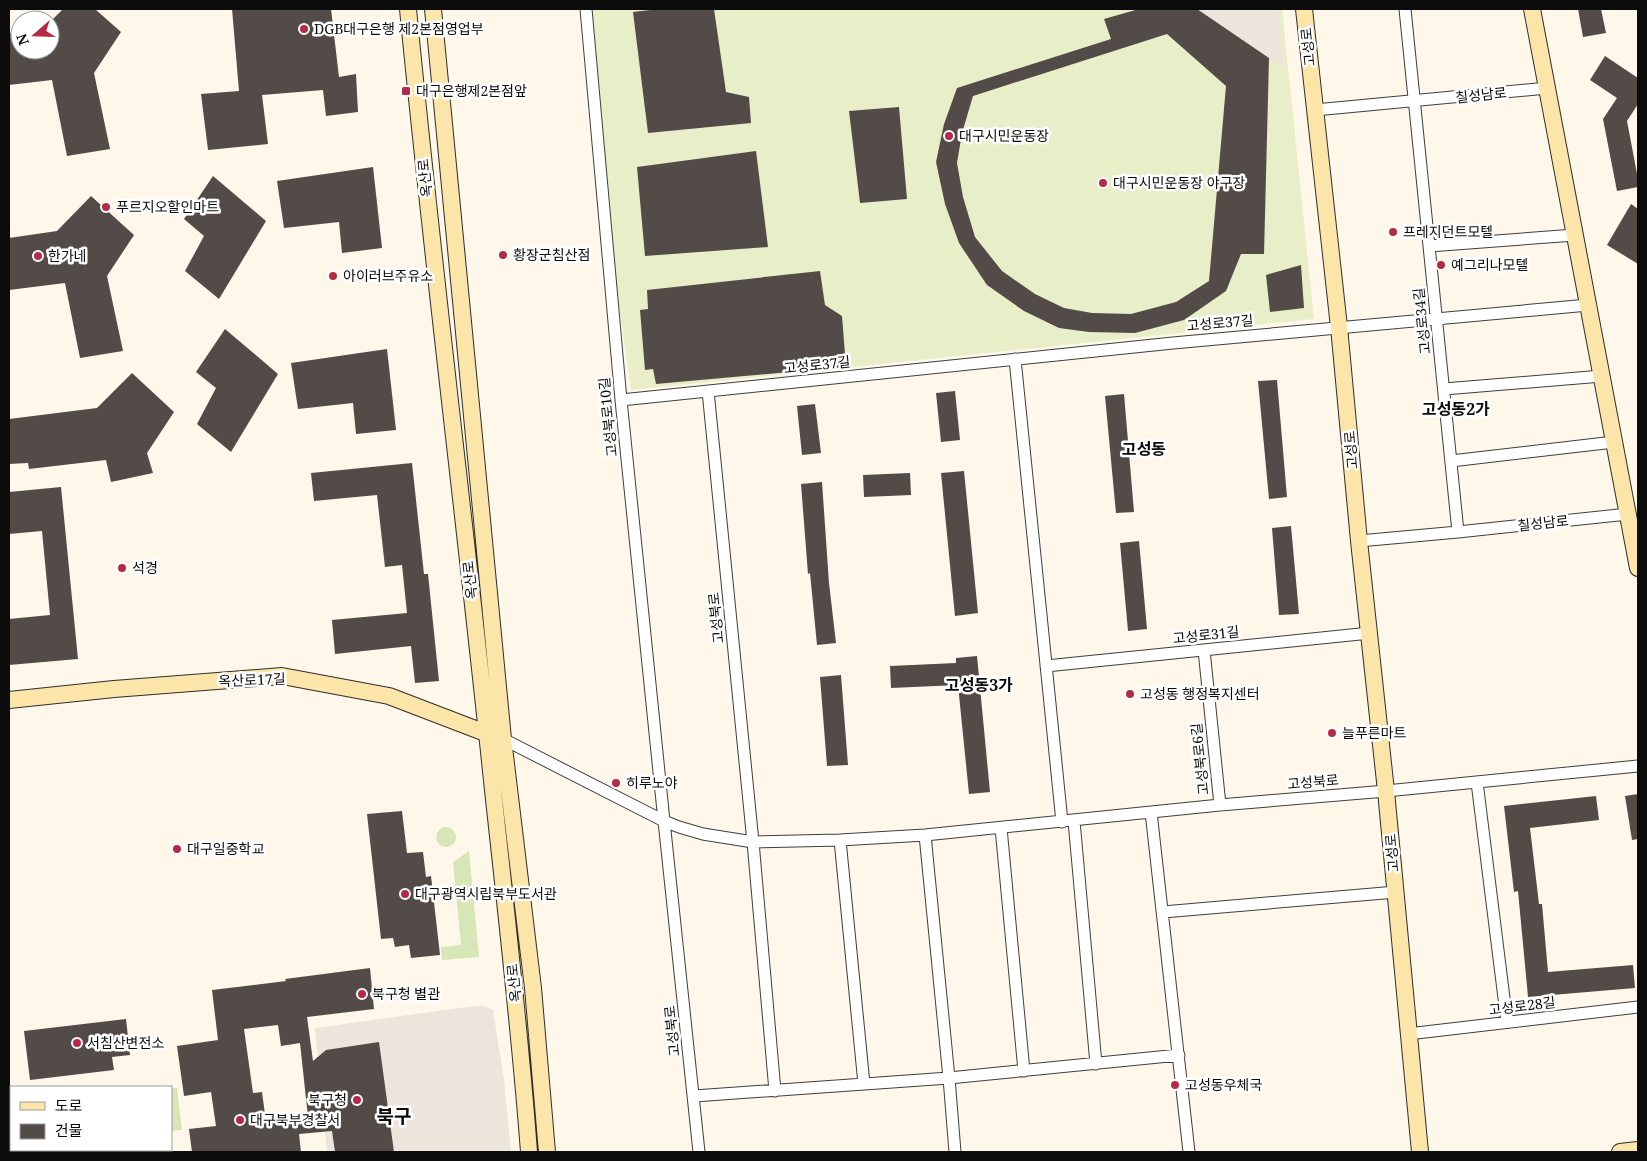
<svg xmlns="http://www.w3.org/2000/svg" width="1647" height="1161" viewBox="0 0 1647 1161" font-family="'Noto Serif','Noto Sans KR',serif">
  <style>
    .green { fill: #d7e6b6 }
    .pitch { fill: #e7eec8 }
    .plaza { fill: #ece5db }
    .building { fill: #534b48; fill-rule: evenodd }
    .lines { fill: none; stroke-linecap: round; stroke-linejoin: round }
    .street-casing { stroke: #3e3e3e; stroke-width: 13 }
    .secondary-casing { stroke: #2d2d2d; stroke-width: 18 }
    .street { stroke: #fff; stroke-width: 11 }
    .secondary { stroke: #fbe5a8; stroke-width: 16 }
    .poi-dot { fill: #b42b47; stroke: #fff; stroke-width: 2 }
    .labels { text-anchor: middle; stroke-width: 5; stroke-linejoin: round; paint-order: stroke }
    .poi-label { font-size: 14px; fill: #0b0b0b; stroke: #fff; text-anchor: start }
    .street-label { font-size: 14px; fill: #0b0b0b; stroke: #fff }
    .quarter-label { font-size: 16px; font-weight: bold; fill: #0b0b0b; stroke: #fff }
    .district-label { font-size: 19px; font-weight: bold; fill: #0b0b0b; stroke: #fff }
  </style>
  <rect width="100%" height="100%" fill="#fef7ea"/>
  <!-- green -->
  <path class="green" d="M436 837a10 10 0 1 1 20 0a10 10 0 1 1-20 0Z
    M 469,851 L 479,957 L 442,960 L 441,947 L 461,945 L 453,862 Z
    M 171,1088 L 177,1088 L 182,1130 L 171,1131 Z"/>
  <!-- pitch -->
  <path class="pitch" d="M 590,9 L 1282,9 L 1314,319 L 631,390 L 613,263 Z"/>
  <!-- plaza -->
  <path class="plaza" d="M 1196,9 L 1278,9 L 1285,70 Z
    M 481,1005 L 493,1010 L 504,1080 L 511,1152 L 327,1152 L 315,1028 Z"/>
  <!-- building -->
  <path class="building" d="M 63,9 L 95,9 L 121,32 L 94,73 L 110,149 L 67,156 L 52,80 L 9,85 L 9,33 L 20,32 L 20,50 L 50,50 L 50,22 Z
    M 232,9 L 331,9 L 339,77 L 356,74 L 358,112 L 326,116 L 323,90 L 262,95 L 268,144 L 208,150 L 201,94 L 239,91 Z
    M 659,9 L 714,9 L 726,92 L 749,97 L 751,123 L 648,133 L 633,12 Z
    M 1139,9 L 1197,9 L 1269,58 L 1264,254 L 1241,254 L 1226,291 L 1184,320 L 1135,333 L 1089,332 L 1059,328 L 1024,311 L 987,285 L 959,243 L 945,204 L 936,162 L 944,124 L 957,88 L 1111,39 L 1104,19 ZM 1167,34 L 1226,86 L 1209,281 L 1176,302 L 1131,314 L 1092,313 L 1064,308 L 1035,294 L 1002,271 L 975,237 L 963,197 L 957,163 L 962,133 L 973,96 Z
    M 1578,9 L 1601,9 L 1606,33 L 1583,37 Z
    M 1605,56 L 1638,78 L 1638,104 L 1627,121 L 1638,179 L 1638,187 L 1617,191 L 1603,119 L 1617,98 L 1590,80 Z
    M 899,107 L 907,199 L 860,203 L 849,111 Z
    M 756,151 L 768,247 L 645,256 L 637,167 Z
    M 373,167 L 382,248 L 342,253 L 339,222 L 284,228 L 277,181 Z
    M 213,176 L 266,221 L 219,299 L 185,271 L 204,236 L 184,219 Z
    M 91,196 L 134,235 L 107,276 L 123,351 L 80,358 L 65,283 L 9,290 L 9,238 L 57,231 Z
    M 1631,204 L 1638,209 L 1638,264 L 1607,245 Z
    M 1301,265 L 1304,308 L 1270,312 L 1266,275 Z
    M 820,271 L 825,305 L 842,316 L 846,367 L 656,384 L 653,369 L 645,370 L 640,310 L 648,309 L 647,290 Z
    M 225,329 L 278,374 L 231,452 L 197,424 L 216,388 L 196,372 Z
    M 387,349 L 396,430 L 356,434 L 353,403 L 298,409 L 291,363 Z
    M 132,373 L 174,412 L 147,453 L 153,473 L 111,482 L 106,460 L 29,469 L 28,463 L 9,464 L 9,419 L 97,408 Z
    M 1277,380 L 1287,497 L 1269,499 L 1258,381 Z
    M 955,391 L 960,440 L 941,442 L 936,393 Z
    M 1124,394 L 1134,512 L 1116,513 L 1105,396 Z
    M 815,404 L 821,453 L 802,455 L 797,406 Z
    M 412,463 L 424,574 L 428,574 L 439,681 L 415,683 L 411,646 L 335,654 L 332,620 L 407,613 L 402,565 L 385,567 L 377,495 L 314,501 L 311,473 Z
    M 964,471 L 978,613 L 955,616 L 941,473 Z
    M 910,473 L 911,495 L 864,497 L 863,475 Z
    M 822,482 L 829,583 L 836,643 L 817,645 L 810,573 L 808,574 L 801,484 Z
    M 61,487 L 78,659 L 9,665 L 9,619 L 50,615 L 42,531 L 9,534 L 9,492 Z
    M 1291,526 L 1299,614 L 1279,615 L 1272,528 Z
    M 1139,541 L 1147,629 L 1128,631 L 1120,543 Z
    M 977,656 L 990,792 L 969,794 L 958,685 L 891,688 L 890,666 L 956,663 L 956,658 Z
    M 841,675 L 848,765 L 827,766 L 820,677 Z
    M 1638,794 L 1638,839 L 1632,840 L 1625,796 Z
    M 1596,796 L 1599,820 L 1530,828 L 1539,904 L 1542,904 L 1548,972 L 1633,965 L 1635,988 L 1528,997 L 1518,891 L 1514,892 L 1504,806 Z
    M 402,811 L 407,853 L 423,852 L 426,877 L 431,876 L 440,955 L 411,958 L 409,945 L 395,947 L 393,938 L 381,939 L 367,814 Z
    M 370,968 L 374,1009 L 307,1017 L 313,1061 L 326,1050 L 379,1042 L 394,1152 L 335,1152 L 332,1131 L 299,1134 L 301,1152 L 192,1152 L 189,1129 L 216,1126 L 211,1092 L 184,1096 L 177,1046 L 218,1040 L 212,990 L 286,981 L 285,979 ZM 278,1025 L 281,1046 L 300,1043 L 308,1117 L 266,1122 L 262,1092 L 253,1093 L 244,1029 Z
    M 126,1019 L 130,1055 L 112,1057 L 114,1070 L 30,1080 L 24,1031 Z"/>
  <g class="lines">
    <defs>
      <path id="street" d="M 586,9 L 621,400 L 664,821 L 699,1152
        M 1315,110 L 1547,88
        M 1429,246 L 1575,235
        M 1015,359 L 1062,822
        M 1444,389 L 1602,376
        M 708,391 L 753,842 L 775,1091
        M 621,400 L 1173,343 L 1588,305
        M 1451,461 L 1614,442
        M 1458,532 L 1628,514
        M 1359,541 L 1458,532 L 1405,9
        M 1204,650 L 1220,805
        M 1046,666 L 1370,633
        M 503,739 L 664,821 L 679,827 L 703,834 L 753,842 L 840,840 L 925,835 L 1220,805 L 1386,791 L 1638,766
        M 1477,782 L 1507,1022
        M 1151,812 L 1189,1152
        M 1074,821 L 1096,1064
        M 1001,828 L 1024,1071
        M 925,835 L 949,1078 L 955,1152
        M 840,840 L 864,1084
        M 1163,912 L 1396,892
        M 1408,1034 L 1638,1007
        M 694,1096 L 949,1078 L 1179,1055"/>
      <path id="secondary" d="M 408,9 C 433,269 466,529 493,790 C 506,911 520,1031 529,1152
        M 433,9 L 503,739 L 533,988 L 547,1152
        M 1304,9 L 1339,327 L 1359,541 L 1386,791 L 1420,1152
        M 1532,9 L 1638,568
        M 9,700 L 114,689 L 282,676 L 389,696 L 496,737
        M 1620,1152 L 1638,1150"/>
    </defs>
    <!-- street casing -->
    <use href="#street" class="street-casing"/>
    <!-- secondary casing -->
    <use href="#secondary" class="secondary-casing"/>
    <!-- street -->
    <use href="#street" class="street"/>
    <!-- secondary -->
    <use href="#secondary" class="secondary"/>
  </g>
  <!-- markers -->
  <g class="poi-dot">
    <circle cx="304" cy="29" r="5"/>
    <rect x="401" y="86" width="10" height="10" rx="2.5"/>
    <circle cx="949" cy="136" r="5"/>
    <circle cx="1103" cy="183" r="5"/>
    <circle cx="106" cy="207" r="5"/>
    <circle cx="1393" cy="232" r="5"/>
    <circle cx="503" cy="255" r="5"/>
    <circle cx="38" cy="256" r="5"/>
    <circle cx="1441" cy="265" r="5"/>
    <circle cx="333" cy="276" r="5"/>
    <circle cx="122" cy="568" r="5"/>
    <circle cx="1130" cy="694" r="5"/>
    <circle cx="1332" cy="733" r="5"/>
    <circle cx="616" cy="783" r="5"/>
    <circle cx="177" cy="849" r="5"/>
    <circle cx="405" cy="894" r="5"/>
    <circle cx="362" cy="994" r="5"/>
    <circle cx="77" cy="1043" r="5"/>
    <circle cx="1175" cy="1085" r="5"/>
    <circle cx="357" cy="1100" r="5"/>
    <circle cx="240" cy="1120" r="5"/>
  </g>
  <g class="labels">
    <!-- poi labels -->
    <g class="poi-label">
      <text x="314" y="34">DGB대구은행 제2본점영업부</text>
      <text x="416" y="96">대구은행제2본점앞</text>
      <text x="959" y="141">대구시민운동장</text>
      <text x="1113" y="188">대구시민운동장 야구장</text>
      <text x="116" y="212">푸르지오할인마트</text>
      <text x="1403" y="237">프레지던트모텔</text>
      <text x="513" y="260">황장군침산점</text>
      <text x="48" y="261">한가네</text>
      <text x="1451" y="270">예그리나모텔</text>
      <text x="343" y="281">아이러브주유소</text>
      <text x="132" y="573">석경</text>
      <text x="1140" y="699">고성동 행정복지센터</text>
      <text x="1342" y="738">늘푸른마트</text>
      <text x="626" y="788">히루노야</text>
      <text x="187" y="854">대구일중학교</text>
      <text x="415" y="899">대구광역시립북부도서관</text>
      <text x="372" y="999">북구청 별관</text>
      <text x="87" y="1048">서침산변전소</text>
      <text x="1185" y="1090">고성동우체국</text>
      <text x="347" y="1105" text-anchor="end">북구청</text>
      <text x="250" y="1125">대구북부경찰서</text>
    </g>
    <!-- street labels -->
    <g class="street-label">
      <text transform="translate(1308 47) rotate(-96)" y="5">고성로</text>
      <text transform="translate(1481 95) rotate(-6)" y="5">칠성남로</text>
      <text transform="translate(425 178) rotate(-96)" y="5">옥산로</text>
      <text transform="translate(1422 321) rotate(-96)" y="5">고성로34길</text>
      <text transform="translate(1220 323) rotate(-5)" y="5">고성로37길</text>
      <text transform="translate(817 365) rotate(-6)" y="5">고성로37길</text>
      <text transform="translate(608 417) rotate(-96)" y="5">고성북로10길</text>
      <text transform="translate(1351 450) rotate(-95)" y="5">고성로</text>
      <text transform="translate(1543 523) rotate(-6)" y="5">칠성남로</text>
      <text transform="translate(470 580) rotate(-96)" y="5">옥산로</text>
      <text transform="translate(716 618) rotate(-96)" y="5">고성북로</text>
      <text transform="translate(1206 635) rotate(-6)" y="5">고성로31길</text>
      <text transform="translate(252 680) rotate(-2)" y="5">옥산로17길</text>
      <text transform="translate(1200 759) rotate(-96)" y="5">고성북로6길</text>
      <text transform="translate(1313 782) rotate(-5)" y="5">고성북로</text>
      <text transform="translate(1392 853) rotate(-95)" y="5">고성로</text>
      <text transform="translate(514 983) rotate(-96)" y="5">옥산로</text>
      <text transform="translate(1522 1006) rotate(-7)" y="5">고성로28길</text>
      <text transform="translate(672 1031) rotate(-96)" y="5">고성북로</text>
    </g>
    <!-- quarter labels -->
    <g class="quarter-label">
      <text x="1456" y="415">고성동2가</text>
      <text x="1144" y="455">고성동</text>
      <text x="979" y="691">고성동3가</text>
    </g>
    <!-- district labels -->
    <g class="district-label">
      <text x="394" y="1123">북구</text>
    </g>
  </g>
  <!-- border -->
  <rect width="1647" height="1161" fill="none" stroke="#0b0b0b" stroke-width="20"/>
  <!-- legend -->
  <rect x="10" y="1086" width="162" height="65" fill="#ffffff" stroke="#9d9d9d"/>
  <rect x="20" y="1102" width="25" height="8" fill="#fbe5a8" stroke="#9d9d9d"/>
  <text x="55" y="1111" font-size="15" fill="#0b0b0b">도로</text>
  <rect x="20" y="1124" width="25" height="15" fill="#534b48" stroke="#9d9d9d"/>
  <text x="55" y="1136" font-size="15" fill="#0b0b0b">건물</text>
  <!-- north arrow -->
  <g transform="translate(35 35) rotate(250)"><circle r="24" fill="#ffffff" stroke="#9d9d9d"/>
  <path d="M0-4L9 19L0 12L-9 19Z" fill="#b42b47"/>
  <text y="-8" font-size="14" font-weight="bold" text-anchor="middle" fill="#0b0b0b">N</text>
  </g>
</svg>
